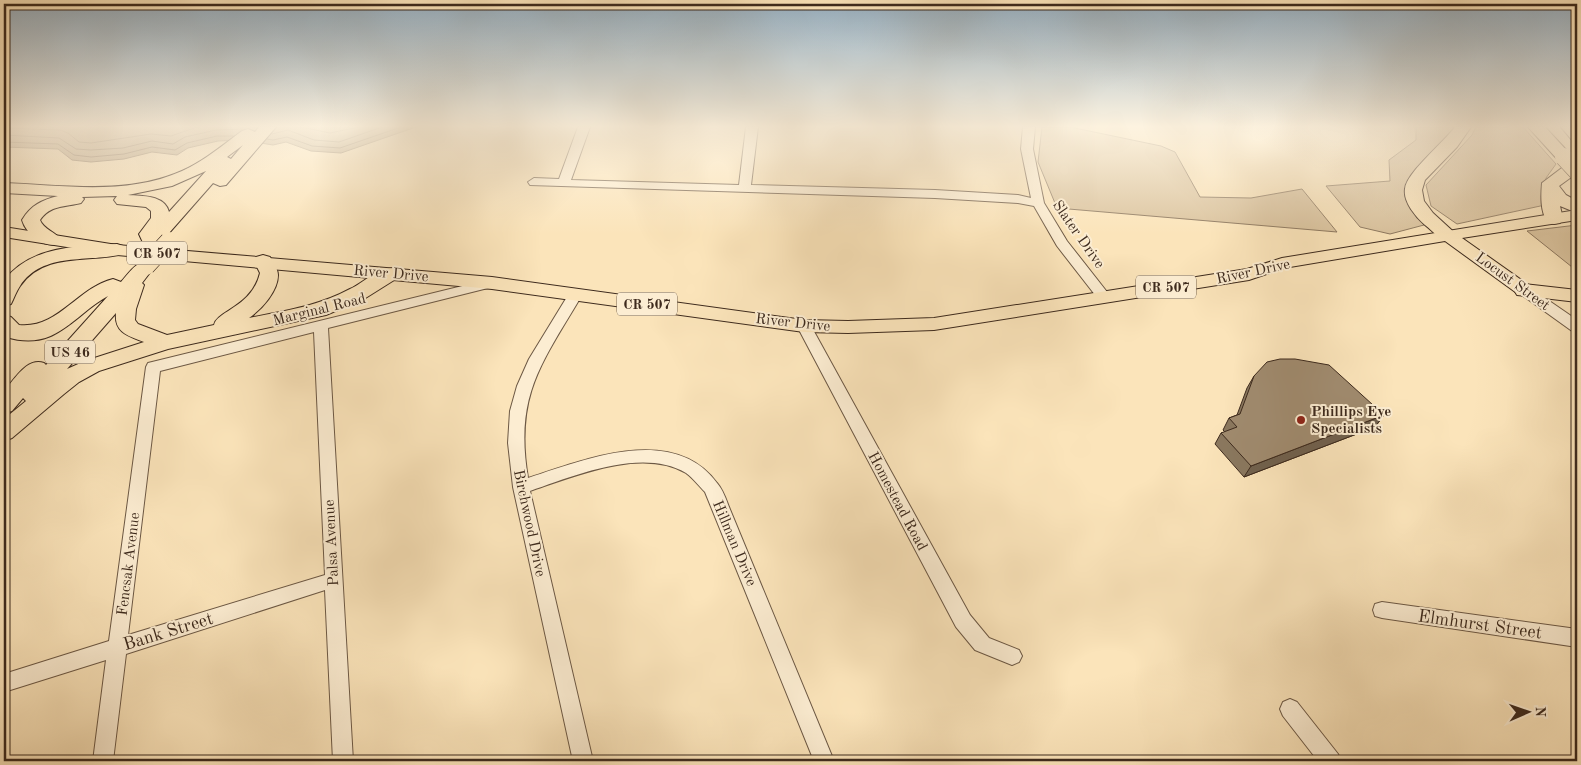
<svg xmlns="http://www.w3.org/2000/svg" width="1581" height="765" viewBox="0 0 1581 765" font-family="'Old Standard TT',serif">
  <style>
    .green { fill: #dbc49f; stroke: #8c775e }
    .water { fill: #baa585; stroke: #88745b }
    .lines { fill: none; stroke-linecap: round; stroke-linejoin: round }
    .shore { stroke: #7c6851; stroke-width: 1 }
    .minor-casing { stroke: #6c5844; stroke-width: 2 }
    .major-casing { stroke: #3d2a1d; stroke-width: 2 }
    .highway-casing { stroke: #3d2a1d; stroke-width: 2 }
    .minor { fill: #fcedd2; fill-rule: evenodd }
    .major { fill: #fbe4ba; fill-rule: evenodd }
    .highway { fill: #fbe4ba; fill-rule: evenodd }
    .highway-bridge-casing { stroke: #3d2a1d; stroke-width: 19; stroke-linecap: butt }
    .highway-bridge { stroke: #fbe4ba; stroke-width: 18 }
    .wall { fill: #8a785f; stroke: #3d2a1d }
    .shaded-wall { fill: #70614e; stroke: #3d2a1d }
    .building { fill: #a08b6f; stroke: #3d2a1d }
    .poi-dot { fill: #8f2418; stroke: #fcedd2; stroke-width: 2 }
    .labels { text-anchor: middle; stroke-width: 4; stroke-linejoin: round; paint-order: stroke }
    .shield { fill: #fcedd2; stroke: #766453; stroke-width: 1 }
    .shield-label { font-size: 14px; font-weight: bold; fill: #3d2a1d }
    .street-label { font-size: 15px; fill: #3d2a1d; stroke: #fcedd2 }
    .poi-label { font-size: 15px; font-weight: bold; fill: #3d2a1d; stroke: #fcedd2; text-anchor: start }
    .near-street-label { font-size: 18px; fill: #3d2a1d; stroke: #fcedd2 }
  </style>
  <rect width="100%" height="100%" fill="#fbe4ba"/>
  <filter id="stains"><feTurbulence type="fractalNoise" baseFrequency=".004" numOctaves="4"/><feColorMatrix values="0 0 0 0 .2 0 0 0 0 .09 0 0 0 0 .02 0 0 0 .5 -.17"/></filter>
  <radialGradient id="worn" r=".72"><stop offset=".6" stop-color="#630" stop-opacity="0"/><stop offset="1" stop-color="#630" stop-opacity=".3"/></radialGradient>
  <!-- green -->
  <path class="green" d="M 1042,127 L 1070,127 L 1161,146 L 1175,152 L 1200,197 L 1251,198 L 1302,189 L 1337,232 L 1057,208 L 1038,162 Z
    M 1416,127 L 1455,127 L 1407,195 L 1424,225 L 1390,234 L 1360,227 L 1326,186 L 1390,181 L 1389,160 L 1416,140 Z
    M 1476,127 L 1523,127 L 1556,164 L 1546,178 L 1545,205 L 1457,224 L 1431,206 L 1426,185 L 1472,135 Z
    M 1577,225 L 1577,271 L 1527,231 Z"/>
  <!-- water -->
  <path class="water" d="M 4,127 L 416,127 L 341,153 L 311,151 L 286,142 L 273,145 L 242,140 L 218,141 L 188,148 L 177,155 L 152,152 L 124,159 L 91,162 L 72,160 L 58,149 L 4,147 Z"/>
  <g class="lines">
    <!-- shore -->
    <path class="shore" d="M 301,127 L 330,133 L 359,127
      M 4,128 L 60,130 L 68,133 L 79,142 L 91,143 L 151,134 L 171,136 L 197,127
      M 272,134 L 288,130 L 314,140 L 339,142 L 382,127
      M 4,135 L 59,138 L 76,149 L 91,150 L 123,148 L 152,141 L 173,144 L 185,137 L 216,130 L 243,129
      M 267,139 L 273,140 L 287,137 L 312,146 L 340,148 L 401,127
      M 4,142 L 58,144 L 74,155 L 91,157 L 124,154 L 152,147 L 175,150 L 187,143 L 217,136 L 233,136"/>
    <defs>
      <path id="minor" d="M 578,127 L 590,127 L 571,180 L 739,185 L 746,127 L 758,127 L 751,185 L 935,190 L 1018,195 L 1031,198 L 1021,149 L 1023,127 L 1035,127 L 1033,149 L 1044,203 L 1067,241 L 1111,297 L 1109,300 L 1099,300 L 1057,246 L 1034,206 L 1018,203 L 935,198 L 530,185 L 528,182 L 534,178 L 559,179 Z
        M 491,279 L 496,280 L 498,283 L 496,286 L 328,328 L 353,761 L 333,761 L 325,590 L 126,654 L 113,761 L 93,761 L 106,660 L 4,692 L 4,674 L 109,641 L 146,367 L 148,363 ZM 314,332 L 325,575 L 128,635 L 160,371 Z
        M 1524,285 L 1529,287 L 1577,320 L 1577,332 L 1572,331 L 1519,293 L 1517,290 L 1519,287 Z
        M 575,290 L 580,292 L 582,295 C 542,363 514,395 528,478 C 584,460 673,423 717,483 C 723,490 726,499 729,507 L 834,761 L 814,761 L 705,492 C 699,486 693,478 686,473 C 642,447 574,476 530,491 L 593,761 L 573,761 L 513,487 L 508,443 L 510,411 L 517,386 L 529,359 L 570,292 Z
        M 804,321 L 809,323 L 811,326 L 970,615 L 989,638 L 1019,650 L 1022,656 L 1019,662 L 1012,665 L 975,650 L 956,627 L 797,326 L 799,323 Z
        M 1382,602 L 1577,629 L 1577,647 L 1382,618 L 1375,616 L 1373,610 L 1375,604 Z
        M 1290,699 L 1297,702 L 1338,754 L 1341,761 L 1318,761 L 1283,716 L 1280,709 L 1283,702 Z"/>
      <path id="major" d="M 1577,210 L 1577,220 L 1462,238 L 1530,286 L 1532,290 L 1530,294 L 1524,296 L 1518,294 L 1445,241 L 1284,268 L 1249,280 L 934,330 L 848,333 L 804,332 L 492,289 L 117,255 L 4,237 L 4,227 L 117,245 L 492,277 L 804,320 L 848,321 L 934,318 L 1247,269 L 1282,258 Z"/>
      <path id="highway" d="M 259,127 L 276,127 L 226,185 L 220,186 L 213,183 L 162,241 L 160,242 L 157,247 L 151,249 L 145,247 L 139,234 L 151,218 L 151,211 L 146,207 L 117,204 L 114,200 L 117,196 L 82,197 L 84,199 L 81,203 C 65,207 50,205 40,220 C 43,229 56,232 61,240 L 58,244 C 44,248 26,234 22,220 C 31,205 42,200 58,196 L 4,193 L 4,183 C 63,185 126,196 182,171 C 204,161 223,145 242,131 L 248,129 L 255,132 ZM 243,145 L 231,159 L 227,157 ZM 206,171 L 169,212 C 165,195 142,196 128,195 L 172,186 Z
        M 1455,127 L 1471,127 L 1457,147 L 1425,180 L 1422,190 L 1424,201 L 1433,213 L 1457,235 L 1454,239 C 1441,242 1435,233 1425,225 C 1416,217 1403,202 1405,189 C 1406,173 1444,142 1455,127 Z
        M 1528,127 L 1545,127 L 1570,154 L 1572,157 L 1570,160 L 1558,160 Z
        M 1561,127 L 1577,127 L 1577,141 L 1571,139 Z
        M 1577,160 L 1577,173 L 1559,186 L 1566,195 L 1577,201 L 1577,213 L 1560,206 L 1563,219 L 1560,223 L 1554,224 L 1548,223 C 1540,212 1541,195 1542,183 L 1571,161 Z
        M 117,244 L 123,246 L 126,250 L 123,254 C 89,263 43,251 20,286 C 16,292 14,298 11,304 L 4,306 L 4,281 C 29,246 78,246 117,244 Z
        M 263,255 L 270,257 C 273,262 278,269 278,275 C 278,291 262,309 249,318 C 284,311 319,306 350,289 C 365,282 381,264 399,269 L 401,273 L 399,277 L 364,299 L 326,315 L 168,349 L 99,371 L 79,382 L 64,394 L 12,438 L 4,441 L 4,419 L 26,401 L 23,398 L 12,411 L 4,413 L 4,391 C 15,379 27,357 44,363 L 46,365 L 108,296 C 72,316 56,352 6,337 L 4,335 L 4,315 L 11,317 L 19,325 C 58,329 77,288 113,279 L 121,282 C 130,272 138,258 153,262 L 155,266 L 142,283 L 144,285 L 136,309 L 135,320 L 138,324 L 167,335 L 214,325 C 217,311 252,307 260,273 L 254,261 L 256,257 ZM 116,313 C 114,333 129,336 144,342 L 85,361 L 67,369 Z
        M 1524,284 L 1577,290 L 1577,302 L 1517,295 L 1514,290 L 1517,285 Z"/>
    </defs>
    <!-- minor casing -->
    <use href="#minor" class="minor-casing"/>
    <!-- major casing -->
    <use href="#major" class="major-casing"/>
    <!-- highway casing -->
    <use href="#highway" class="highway-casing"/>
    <!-- minor -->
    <use href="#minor" class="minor"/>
    <!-- major -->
    <use href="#major" class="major"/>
    <!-- highway -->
    <use href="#highway" class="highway"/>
    <defs>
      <path id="highway-bridge" d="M 1564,157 L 1577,171
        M 146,266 L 169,241"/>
    </defs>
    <!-- highway-bridge casing -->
    <use href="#highway-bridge" class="highway-bridge-casing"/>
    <!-- highway-bridge -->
    <use href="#highway-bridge" class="highway-bridge"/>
  </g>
  <!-- wall -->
  <path class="wall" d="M 1254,376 L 1384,415 L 1375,427 L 1244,477 L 1215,444 L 1221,433 L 1225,432 L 1223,430 L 1229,418 L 1237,415 L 1247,388 Z"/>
  <!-- shaded-wall -->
  <path class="shaded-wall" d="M 1384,415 L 1375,427 L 1244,477 L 1251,466 Z"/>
  <!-- building -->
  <path class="building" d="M 1280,359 L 1295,359 L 1329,365 L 1384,415 L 1251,466 L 1221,433 L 1237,427 L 1229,418 L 1240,414 L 1254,376 L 1267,362 Z"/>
  <!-- sky -->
  <linearGradient id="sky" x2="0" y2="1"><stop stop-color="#95aec0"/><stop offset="0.54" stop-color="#fdf3e0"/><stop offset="1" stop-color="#fdf3e0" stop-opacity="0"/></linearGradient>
  <rect width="1581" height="234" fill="url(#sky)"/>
  <!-- markers -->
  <circle class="poi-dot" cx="1301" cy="420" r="5"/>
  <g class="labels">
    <!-- shield labels -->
    <g class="shield">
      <rect x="127" y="241.5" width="60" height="23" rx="4"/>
      <rect x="1136" y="275.5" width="60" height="23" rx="4"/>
      <rect x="617" y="292.5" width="60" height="23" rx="4"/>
      <rect x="45" y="340.5" width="50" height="23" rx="4"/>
    </g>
    <g class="shield-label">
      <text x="157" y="258">CR 507</text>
      <text x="1166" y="292">CR 507</text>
      <text x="647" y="309">CR 507</text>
      <text x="70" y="357">US 46</text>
    </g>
    <!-- street labels -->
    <g class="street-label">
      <text transform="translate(1079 234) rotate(55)" y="5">Slater Drive</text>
      <text transform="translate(1253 271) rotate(-12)" y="5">River Drive</text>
      <text transform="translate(391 273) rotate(5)" y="5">River Drive</text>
      <text transform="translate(1513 281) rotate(36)" y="5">Locust Street</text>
      <text transform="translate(319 309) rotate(-14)" y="5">Marginal Road</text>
      <text transform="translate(793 322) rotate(6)" y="5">River Drive</text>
      <text transform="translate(898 501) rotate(62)" y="5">Homestead Road</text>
      <text transform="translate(530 523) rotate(78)" y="5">Birchwood Drive</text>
      <text transform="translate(331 543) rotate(-93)" y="5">Palsa Avenue</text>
      <text transform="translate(735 543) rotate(67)" y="5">Hillman Drive</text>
      <text transform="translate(128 564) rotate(-83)" y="5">Fencsak Avenue</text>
    </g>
    <!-- poi labels -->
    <g class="poi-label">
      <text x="1311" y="416">Phillips Eye<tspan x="1311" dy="17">Specialists</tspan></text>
    </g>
    <!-- near-street labels -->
    <g class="near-street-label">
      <text transform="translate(1480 624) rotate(8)" y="6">Elmhurst Street</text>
      <text transform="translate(168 631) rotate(-17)" y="6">Bank Street</text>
    </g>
  </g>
  <!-- margin -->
  <rect width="1581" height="765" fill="none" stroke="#fbe4ba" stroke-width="20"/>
  <rect x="5" y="5" width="1571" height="755" fill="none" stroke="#3d2a1d" stroke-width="2.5"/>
  <rect x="10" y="10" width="1561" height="745" fill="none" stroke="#3d2a1d"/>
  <!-- north arrow -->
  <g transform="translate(1528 712) rotate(88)" stroke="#fcedd2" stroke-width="4" paint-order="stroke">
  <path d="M0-4L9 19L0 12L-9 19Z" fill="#3d2a1d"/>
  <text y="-8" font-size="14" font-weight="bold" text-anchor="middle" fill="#3d2a1d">N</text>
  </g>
  <rect width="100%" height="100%" filter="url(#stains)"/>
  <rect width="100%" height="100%" fill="url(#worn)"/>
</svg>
